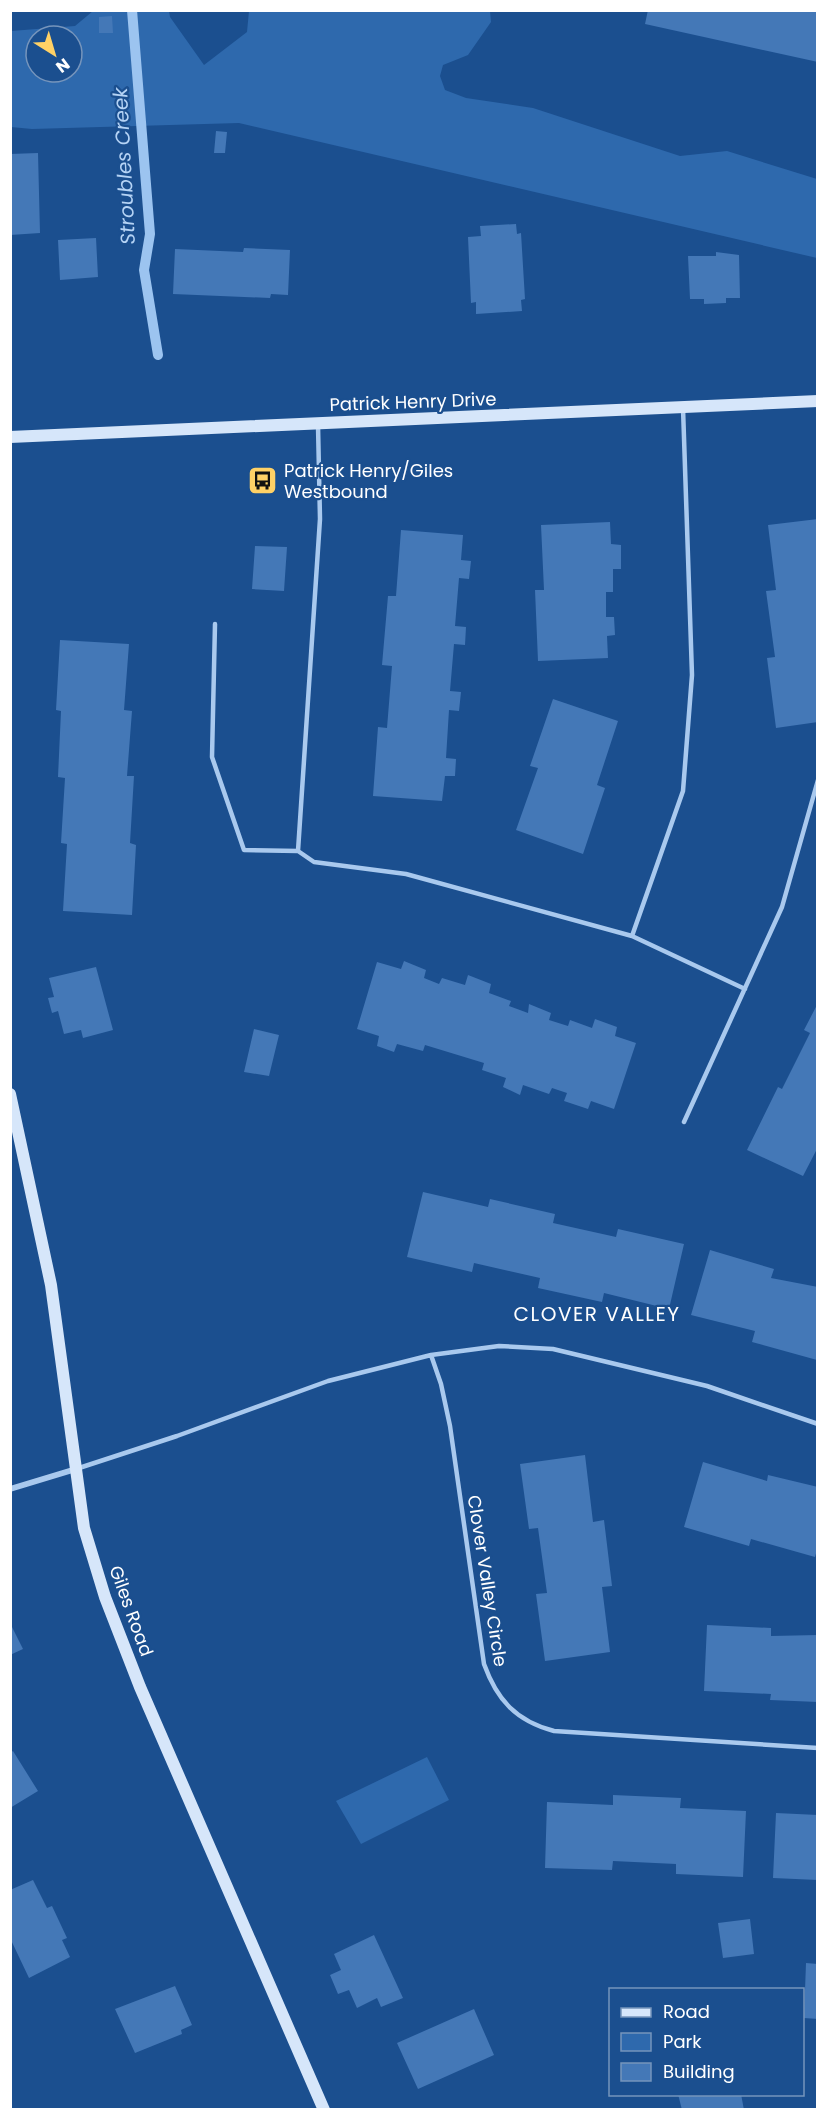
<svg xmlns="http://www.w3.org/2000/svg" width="828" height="2120" viewBox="0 0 828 2120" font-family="Poppins,sans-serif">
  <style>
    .green { fill: #2e69ad; fill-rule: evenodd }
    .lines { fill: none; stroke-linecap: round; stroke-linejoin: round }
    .stream { stroke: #9cc4f0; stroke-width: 10 }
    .building { fill: #4478b7 }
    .lane { stroke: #a9c9ee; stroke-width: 4.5 }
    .street { stroke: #a9c9ee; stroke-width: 6 }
    .secondary { stroke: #d6e6fa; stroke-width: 12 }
    .labels { text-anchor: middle; stroke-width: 4.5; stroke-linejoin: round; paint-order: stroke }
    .street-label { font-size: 18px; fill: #fff; stroke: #1b4f8f }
    .poi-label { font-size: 18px; fill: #fff; stroke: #1b4f8f; text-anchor: start }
    .water-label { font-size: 20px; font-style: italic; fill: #b5d3f5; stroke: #1b4f8f }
    .neighbourhood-label { font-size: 20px; letter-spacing: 1.5px; fill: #fff; stroke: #1b4f8f }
  </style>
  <rect width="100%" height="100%" fill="#1b4f8f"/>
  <!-- green -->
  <path class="green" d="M 93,11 L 169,11 L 170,17 L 204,65 L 247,32 L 249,11 L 490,11 L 491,22 L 468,55 L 443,65 L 440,76 L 445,90 L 466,98 L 533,108 L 680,156 L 727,151 L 817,179 L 817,258 L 239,123 L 32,129 L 11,127 L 11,31 L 75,26 ZM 36,36 L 72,36 L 72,72 L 36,72 Z
    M 427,1757 L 449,1800 L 361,1844 L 336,1801 Z"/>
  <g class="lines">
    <!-- stream -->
    <path class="stream" d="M 132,10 L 150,234 L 144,270 L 158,355"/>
  </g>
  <!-- building -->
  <path class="building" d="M 648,10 L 818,10 L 818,62 L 645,24 Z
    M 112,16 L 113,33 L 99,33 L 99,17 Z
    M 216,131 L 227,132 L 225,153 L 214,153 Z
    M 38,153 L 40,233 L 10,235 L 10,154 Z
    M 516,224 L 517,234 L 521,233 L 525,299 L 521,300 L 522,311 L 476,314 L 476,302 L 471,303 L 468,237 L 481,236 L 480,226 Z
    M 96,238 L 98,277 L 60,280 L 58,240 Z
    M 244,248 L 290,250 L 288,295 L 271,294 L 270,298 L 173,294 L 175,249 L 243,252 Z
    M 716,252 L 739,255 L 740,298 L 726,298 L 726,303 L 704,304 L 704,299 L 690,299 L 688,256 L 716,256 Z
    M 818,519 L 818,722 L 776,728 L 767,658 L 775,657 L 766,591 L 776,590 L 768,525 Z
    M 610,522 L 611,544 L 621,545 L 621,569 L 613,569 L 613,592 L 606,592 L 606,617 L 614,617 L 615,635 L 607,636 L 608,658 L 538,661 L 535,590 L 544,590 L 541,525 Z
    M 401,530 L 463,535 L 461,560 L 471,561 L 469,579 L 459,578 L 455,626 L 466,627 L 465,645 L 454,644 L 450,691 L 461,692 L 459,711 L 449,710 L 446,758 L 456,759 L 455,776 L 445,776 L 442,801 L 373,796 L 378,727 L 387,728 L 392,666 L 382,665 L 388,596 L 396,596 Z
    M 255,546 L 287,547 L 284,591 L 252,589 Z
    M 60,640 L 129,644 L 124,710 L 132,711 L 127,776 L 134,776 L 130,843 L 136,845 L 132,915 L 63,911 L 67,844 L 61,843 L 65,778 L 58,777 L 61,711 L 56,710 Z
    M 553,699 L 618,721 L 597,785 L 605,788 L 583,854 L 516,830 L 538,768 L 530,766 Z
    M 404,961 L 426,970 L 424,978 L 439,984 L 442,978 L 465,985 L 468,975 L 491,984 L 489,993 L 511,1001 L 509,1006 L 528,1013 L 529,1004 L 551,1013 L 549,1020 L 568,1026 L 570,1020 L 592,1028 L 595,1019 L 617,1027 L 615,1036 L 636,1043 L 614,1109 L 591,1101 L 588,1109 L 564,1101 L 567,1093 L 552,1088 L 549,1094 L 523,1085 L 520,1095 L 503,1087 L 506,1078 L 482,1070 L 484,1063 L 425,1045 L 423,1051 L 397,1044 L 394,1052 L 377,1046 L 379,1036 L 357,1029 L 377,962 L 401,969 Z
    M 96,967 L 113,1030 L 83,1038 L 81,1030 L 64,1034 L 58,1011 L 52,1013 L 48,998 L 54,997 L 49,978 Z
    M 818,1003 L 818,1147 L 803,1176 L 747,1150 L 778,1087 L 782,1089 L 810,1033 L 804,1030 Z
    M 254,1029 L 279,1035 L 269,1076 L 244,1072 Z
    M 423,1192 L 488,1207 L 490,1199 L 555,1214 L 553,1223 L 616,1237 L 618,1229 L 684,1244 L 669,1309 L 604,1293 L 602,1302 L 538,1288 L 540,1278 L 474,1263 L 472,1272 L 407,1257 Z
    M 710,1250 L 774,1269 L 771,1278 L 818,1287 L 817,1360 L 752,1342 L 755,1331 L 691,1315 Z
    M 585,1455 L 593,1522 L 604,1520 L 612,1586 L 602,1587 L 610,1652 L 545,1661 L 536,1594 L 547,1593 L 538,1528 L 529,1529 L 520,1464 Z
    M 703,1462 L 767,1481 L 768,1475 L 818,1487 L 818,1546 L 815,1557 L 751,1539 L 749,1546 L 684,1527 Z
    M 10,1623 L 23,1649 L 10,1655 Z
    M 707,1625 L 771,1628 L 771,1636 L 818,1635 L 818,1702 L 770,1700 L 771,1694 L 704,1691 Z
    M 13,1751 L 38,1791 L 10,1808 L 10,1753 Z
    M 613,1795 L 681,1798 L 680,1808 L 746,1811 L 743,1877 L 676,1874 L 676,1864 L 613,1861 L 612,1870 L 545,1868 L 547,1802 L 613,1805 Z
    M 776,1813 L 818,1815 L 818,1880 L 773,1878 Z
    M 33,1880 L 47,1908 L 52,1906 L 67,1938 L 62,1940 L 70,1957 L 29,1978 L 10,1938 L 10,1890 Z
    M 750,1919 L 754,1954 L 723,1958 L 718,1923 Z
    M 374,1935 L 403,1998 L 381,2007 L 377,1998 L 357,2008 L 349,1990 L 338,1994 L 330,1975 L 341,1970 L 334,1954 Z
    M 806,1963 L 818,1964 L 818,2019 L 804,2018 Z
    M 175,1986 L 192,2025 L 181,2030 L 182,2034 L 135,2053 L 115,2009 Z
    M 474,2009 L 494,2055 L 418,2089 L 397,2043 Z
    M 678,2094 L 741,2094 L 744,2110 L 682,2110 Z"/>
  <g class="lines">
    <!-- lane -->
    <path class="lane" d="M 215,624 L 212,757 L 244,850 L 298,851 L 314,862 L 406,874 L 632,936 L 745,989
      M 298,851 L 320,519 L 318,425
      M 632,936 L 683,791 L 692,675 L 683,408
      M 684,1122 L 782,907 L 818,780
      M 431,1355 L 441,1384 L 450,1426 L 484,1664 C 497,1700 516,1721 554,1731 L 818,1748
      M 76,1469 L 177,1436 L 328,1381 L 431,1355 L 499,1346 L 553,1349 L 707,1386 L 818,1424"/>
    <!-- street -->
    <path class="street" d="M 10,1489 L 76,1469"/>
    <!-- secondary -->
    <path class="secondary" d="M 10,437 L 818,401
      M 10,1094 L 51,1285 L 84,1528 L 105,1597 L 140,1687 L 324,2110"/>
  </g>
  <!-- icons -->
  <defs>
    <symbol id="bus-square" viewBox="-11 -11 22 22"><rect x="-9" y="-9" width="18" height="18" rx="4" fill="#ffd166" stroke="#1b4f8f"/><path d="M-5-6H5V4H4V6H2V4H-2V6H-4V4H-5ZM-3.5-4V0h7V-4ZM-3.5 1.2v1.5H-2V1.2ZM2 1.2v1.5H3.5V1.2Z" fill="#111"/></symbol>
  </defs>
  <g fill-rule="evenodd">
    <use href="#bus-square" x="246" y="464" width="33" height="33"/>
  </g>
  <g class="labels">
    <!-- street labels -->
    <g class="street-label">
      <text transform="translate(413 402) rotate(-2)" y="6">Patrick Henry Drive</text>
      <text transform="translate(487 1581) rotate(81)" y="6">Clover Valley Circle</text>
      <text transform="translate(131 1611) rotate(70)" y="6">Giles Road</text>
    </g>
    <!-- poi labels -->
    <g class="poi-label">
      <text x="284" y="477">Patrick Henry/Giles<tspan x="284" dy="21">Westbound</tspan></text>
    </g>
    <!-- water labels -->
    <g class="water-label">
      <text transform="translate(124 166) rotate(-93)" y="7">Stroubles Creek</text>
    </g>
    <!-- neighbourhood labels -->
    <g class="neighbourhood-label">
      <text x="597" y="1321">CLOVER VALLEY</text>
    </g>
  </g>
  <!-- border -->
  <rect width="828" height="2120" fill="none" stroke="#ffffff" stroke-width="24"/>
  <!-- legend -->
  <rect x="609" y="1988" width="195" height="108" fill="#1b4f8f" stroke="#7695bc" stroke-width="1.5"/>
  <rect x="621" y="2008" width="30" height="9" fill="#d6e6fa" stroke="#7695bc" stroke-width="1.5"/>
  <text x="663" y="2018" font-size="18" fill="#ffffff">Road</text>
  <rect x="621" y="2033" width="30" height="18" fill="#2e69ad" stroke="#7695bc" stroke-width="1.5"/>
  <text x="663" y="2048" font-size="18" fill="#ffffff">Park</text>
  <rect x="621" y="2063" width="30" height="18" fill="#4478b7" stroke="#7695bc" stroke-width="1.5"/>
  <text x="663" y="2078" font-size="18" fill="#ffffff">Building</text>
  <!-- north arrow -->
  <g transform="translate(54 54) rotate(143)"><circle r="28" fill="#1b4f8f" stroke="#7695bc" stroke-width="1.5"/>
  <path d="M0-4.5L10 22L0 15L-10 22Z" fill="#ffd166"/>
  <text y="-9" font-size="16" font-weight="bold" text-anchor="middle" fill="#ffffff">N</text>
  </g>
</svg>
